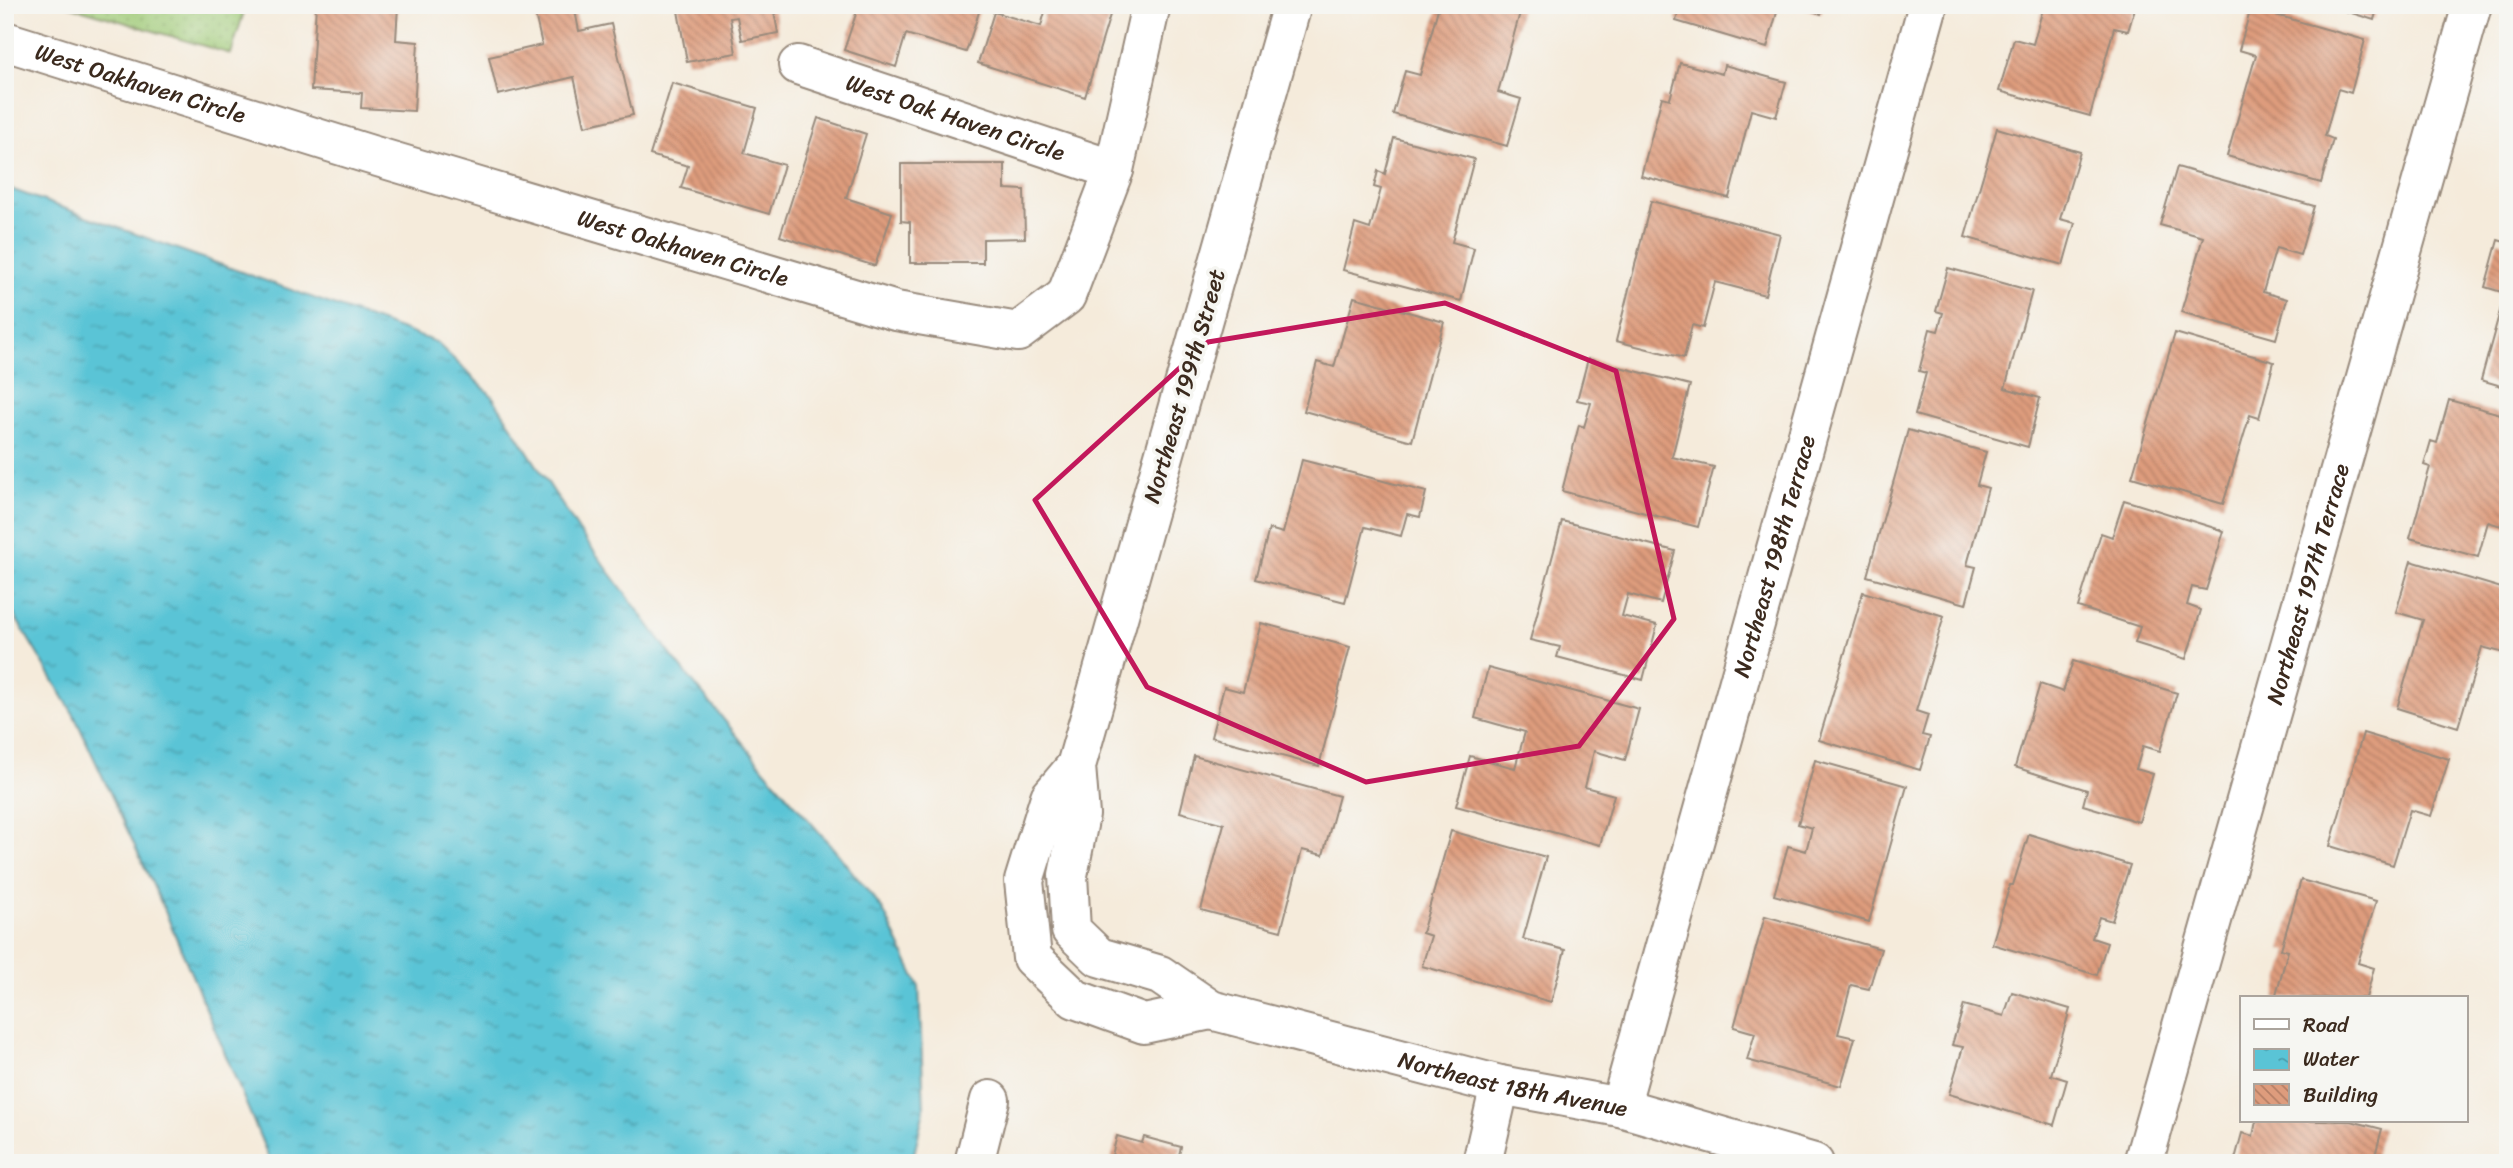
<svg xmlns="http://www.w3.org/2000/svg" width="2513" height="1168" viewBox="0 0 2513 1168" font-family="Sriracha,sans-serif">
  <style>
    .park { fill: url(#park-dots); stroke: #6e7a4b; stroke-width: 2 }
    .water { fill: url(#water-ripples); stroke: #4a777a; stroke-width: 2 }
    .building { fill: url(#building-back-hatch) }
    .lines { fill: none; stroke-linecap: round; stroke-linejoin: round }
    .minor-casing { stroke: #988a7c; stroke-width: 42 }
    .tertiary-casing { stroke: #988a7c; stroke-width: 42 }
    .minor { stroke: #fff; stroke-width: 38 }
    .tertiary { stroke: #fff; stroke-width: 38 }
    .marked { fill: none; stroke: #c2185b; stroke-width: 5; stroke-linejoin: round }
    .labels { text-anchor: middle; stroke-width: 7; stroke-linejoin: round; paint-order: stroke }
    .street-label { font-size: 23px; fill: #3b2a1e; stroke: #f6f6f2 }
  </style>
  <defs>
    <pattern id="park-dots" width="8" height="8" patternUnits="userSpaceOnUse" patternTransform="scale(1.75)"><rect width="8" height="8" fill="#a0cb78"/><path d="M2 2h.1M6 6h.1" fill="none" stroke="#8bae67" stroke-width="1.8" stroke-linecap="round"/></pattern>
    <pattern id="water-ripples" width="26" height="14" patternUnits="userSpaceOnUse" patternTransform="scale(1.75)"><rect width="26" height="14" fill="#5ac4d6"/><path d="M2 4q2-2 4 0t4 0M15 11q2-2 4 0t4 0" fill="none" stroke="#4c9fad"/></pattern>
    <pattern id="building-back-hatch" width="6" height="6" patternUnits="userSpaceOnUse" patternTransform="scale(1.75)"><rect width="6" height="6" fill="#de9c7d"/><path d="M-1 5l2 2M0 0l6 6M5-1l2 2" fill="none" stroke="#b57f66"/></pattern>
  </defs>
  <rect width="100%" height="100%" fill="#f6f6f2"/>
  <filter id="ink" filterUnits="userSpaceOnUse"><feTurbulence type="fractalNoise" baseFrequency=".0143" numOctaves="2"/><feDisplacementMap in="SourceGraphic" scale="14" xChannelSelector="R" yChannelSelector="G"/><feConvolveMatrix kernelMatrix="1 2 1 2 8 2 1 2 1" color-interpolation-filters="sRGB"/></filter>
  <filter id="wash" filterUnits="userSpaceOnUse"><feTurbulence type="fractalNoise" baseFrequency=".00686" numOctaves="4" result="noise"/><feDisplacementMap in="SourceGraphic" scale="28" xChannelSelector="R" yChannelSelector="G"/><feGaussianBlur stdDeviation="1.57" result="paint"/><feColorMatrix in="noise" values="0 0 0 0 0 0 0 0 0 0 0 0 0 0 0 0 0 1.4 0 .05"/><feComposite in="paint" operator="in"/></filter>
  <g filter="url(#wash)">
    <rect width="100%" height="100%" fill="#f5ebdb"/>
    <!-- park -->
    <path class="park" d="M 66,5 L 246,5 L 231,54 Z"/>
    <!-- water -->
    <path class="water" d="M 5,187 L 436,342 L 492,396 L 579,531 L 675,660 L 764,769 L 833,848 L 883,910 L 919,986 L 924,1110 L 912,1163 L 271,1163 L 165,911 L 74,715 L 5,600 Z"/>
    <g id="blocks">
      <!-- building -->
      <path class="building" d="M 316,5 L 398,5 L 396,40 L 418,42 L 414,111 L 361,108 L 362,93 L 311,90 Z
        M 533,5 L 574,5 L 579,31 L 611,24 L 633,115 L 585,126 L 574,77 L 498,95 L 489,57 L 542,45 Z
        M 677,5 L 773,5 L 778,33 L 742,40 L 737,17 L 730,18 L 736,53 L 687,62 Z
        M 859,5 L 963,5 L 979,12 L 966,52 L 906,34 L 896,67 L 844,50 Z
        M 1047,5 L 1113,5 L 1085,97 L 978,63 L 994,12 L 1041,26 Z
        M 1439,5 L 1507,5 L 1521,9 L 1498,92 L 1521,99 L 1507,146 L 1393,114 L 1405,71 L 1420,75 Z
        M 1680,5 L 1779,5 L 1767,48 L 1676,21 Z
        M 1794,5 L 1824,5 L 1821,14 Z
        M 2044,5 L 2136,5 L 2128,31 L 2114,28 L 2090,116 L 1999,91 L 2014,39 L 2033,44 Z
        M 2326,5 L 2378,5 L 2374,20 Z
        M 2251,8 L 2365,40 L 2351,93 L 2338,89 L 2325,136 L 2333,139 L 2321,183 L 2227,156 L 2256,55 L 2239,50 Z
        M 1680,63 L 1722,74 L 1724,65 L 1786,82 L 1776,117 L 1751,110 L 1729,198 L 1641,176 L 1662,97 L 1670,99 Z
        M 672,83 L 757,108 L 744,153 L 784,165 L 769,214 L 681,188 L 688,166 L 650,155 Z
        M 818,118 L 866,134 L 846,198 L 892,213 L 875,266 L 780,236 Z
        M 1997,128 L 2080,152 L 2060,219 L 2075,223 L 2063,265 L 1965,237 Z
        M 1394,138 L 1474,159 L 1452,242 L 1474,248 L 1461,301 L 1343,270 L 1355,224 L 1370,229 L 1381,189 L 1374,187 L 1378,171 L 1385,174 Z
        M 901,164 L 1005,164 L 1005,189 L 1024,190 L 1025,238 L 983,239 L 983,263 L 910,263 L 910,222 L 901,221 Z
        M 2177,167 L 2314,206 L 2300,255 L 2276,248 L 2263,292 L 2287,299 L 2276,339 L 2181,312 L 2203,237 L 2160,225 Z
        M 1651,201 L 1780,234 L 1765,295 L 1715,282 L 1703,328 L 1692,325 L 1684,358 L 1616,341 Z
        M 2498,240 L 2508,243 L 2508,388 L 2481,380 L 2505,293 L 2485,287 Z
        M 1948,268 L 2032,291 L 2005,388 L 2040,398 L 2028,447 L 1915,415 L 1926,373 L 1919,371 L 1930,329 L 1938,331 L 1943,313 L 1936,311 Z
        M 1354,297 L 1444,322 L 1412,441 L 1304,411 L 1317,362 L 1334,367 Z
        M 2175,333 L 2274,362 L 2259,418 L 2250,415 L 2223,504 L 2132,477 Z
        M 1588,359 L 1690,385 L 1672,457 L 1714,467 L 1698,527 L 1562,491 L 1579,425 L 1584,427 L 1591,403 L 1577,400 Z
        M 2449,400 L 2508,416 L 2508,528 L 2488,522 L 2478,557 L 2410,538 L 2430,467 L 2424,465 L 2431,441 L 2437,443 Z
        M 1908,430 L 1986,452 L 1977,485 L 1988,488 L 1967,565 L 1976,567 L 1966,604 L 1867,576 Z
        M 1302,460 L 1426,492 L 1420,517 L 1407,514 L 1401,536 L 1365,527 L 1345,602 L 1256,579 L 1269,529 L 1283,533 Z
        M 2124,500 L 2224,531 L 2206,590 L 2192,587 L 2187,605 L 2201,610 L 2186,659 L 2135,643 L 2140,627 L 2078,607 L 2101,533 L 2112,537 Z
        M 1562,521 L 1675,551 L 1661,603 L 1628,594 L 1622,616 L 1657,625 L 1643,680 L 1557,657 L 1560,647 L 1530,640 Z
        M 2411,561 L 2508,590 L 2508,654 L 2482,647 L 2458,727 L 2397,708 L 2423,620 L 2396,612 Z
        M 1863,592 L 1944,616 L 1916,711 L 1928,715 L 1922,735 L 1930,737 L 1920,770 L 1819,740 Z
        M 1261,623 L 1350,647 L 1319,766 L 1211,737 L 1224,687 L 1243,692 Z
        M 2073,661 L 2177,693 L 2160,751 L 2143,746 L 2136,769 L 2153,774 L 2139,822 L 2083,805 L 2087,790 L 2015,767 L 2040,684 L 2063,692 Z
        M 1488,668 L 1639,709 L 1625,760 L 1594,751 L 1585,787 L 1614,795 L 1600,845 L 1456,806 L 1470,756 L 1515,768 L 1525,732 L 1475,718 Z
        M 2363,733 L 2449,759 L 2431,816 L 2410,810 L 2393,865 L 2330,846 Z
        M 1194,756 L 1339,796 L 1323,855 L 1302,850 L 1281,931 L 1201,910 L 1224,824 L 1180,812 Z
        M 1815,760 L 1907,786 L 1869,922 L 1774,895 L 1788,846 L 1806,851 L 1812,828 L 1798,824 Z
        M 1451,831 L 1546,857 L 1523,939 L 1565,950 L 1551,1002 L 1422,966 L 1431,936 L 1422,933 Z
        M 2029,834 L 2130,865 L 2112,921 L 2099,917 L 2092,938 L 2107,943 L 2097,975 L 1992,944 L 2010,885 L 2013,885 Z
        M 2301,880 L 2376,901 L 2358,963 L 2374,968 L 2366,998 L 2275,998 L 2288,951 L 2281,949 Z
        M 1765,916 L 1881,949 L 1869,989 L 1851,985 L 1838,1034 L 1855,1038 L 1841,1086 L 1747,1060 L 1755,1033 L 1734,1027 Z
        M 2012,992 L 2070,1009 L 2051,1075 L 2067,1080 L 2054,1125 L 1949,1094 L 1963,1047 L 1952,1045 L 1964,1005 L 2004,1016 Z
        M 2256,1121 L 2351,1121 L 2382,1129 L 2373,1163 L 2234,1163 L 2242,1133 L 2253,1136 Z
        M 1117,1136 L 1142,1143 L 1144,1137 L 1181,1147 L 1177,1163 L 1110,1163 Z"/>
    </g>
  </g>
  <g filter="url(#ink)">
    <use href="#blocks" fill-opacity="0" stroke="#988a7c" stroke-width="2"/>
    <g class="lines">
      <defs>
        <g id="minor">
          <path id="s1" d="M 5,41 L 368,154 L 896,311 L 1018,332 L 1066,296 L 1114,170 L 1151,5"/>
          <path id="s2" d="M 798,65 L 1114,170"/>
          <path id="s3" d="M 1620,1107 L 1928,5"/>
          <path d="M 974,1163 L 990,1100"/>
          <path d="M 1482,1163 L 1500,1085"/>
          <path id="s4" d="M 2143,1163 L 2472,5"/>
        </g>
        <g id="tertiary">
          <path id="s5" d="M 1292,5 L 1076,766 L 1080,815 L 1068,875 L 1071,930 L 1099,957 L 1160,975 L 1211,1010 L 1500,1085 L 1620,1107 L 1814,1163"/>
          <path d="M 1076,766 L 1050,797 L 1024,881 L 1032,958 L 1075,999 L 1144,1024 L 1211,1010"/>
        </g>
      </defs>
      <!-- minor casing -->
      <use href="#minor" class="minor-casing"/>
      <!-- tertiary casing -->
      <use href="#tertiary" class="tertiary-casing"/>
      <!-- minor -->
      <use href="#minor" class="minor"/>
      <!-- tertiary -->
      <use href="#tertiary" class="tertiary"/>
    </g>
  </g>
  <!-- marked area -->
  <path class="marked" d="M 1445,303 L 1616,371 L 1674,619 L 1579,746 L 1366,782 L 1147,687 L 1035,500 L 1208,342 Z"/>
  <g class="labels">
    <!-- street labels -->
    <g class="street-label">
      <text dy="8" stroke="none"><textPath href="#s1" startOffset="142">West Oakhaven Circle</textPath></text>
      <text dy="8" stroke="none"><textPath href="#s2" startOffset="166">West Oak Haven Circle</textPath></text>
      <text dy="8" stroke="none"><textPath href="#s1" startOffset="709">West Oakhaven Circle</textPath></text>
      <text transform="translate(1184 386) rotate(-74)" y="8">Northeast 199th Street</text>
      <text dy="8" stroke="none"><textPath href="#s3" startOffset="572">Northeast 198th Terrace</textPath></text>
      <text dy="8" stroke="none"><textPath href="#s4" startOffset="602">Northeast 197th Terrace</textPath></text>
      <text dy="8" stroke="none"><textPath href="#s5" startOffset="1432">Northeast 18th Avenue</textPath></text>
    </g>
  </g>
  <!-- margin -->
  <rect width="2513" height="1168" fill="none" stroke="#f6f6f2" stroke-width="28"/>
  <!-- legend -->
  <rect x="2240" y="996" width="228" height="126" fill="#f6f6f2" stroke="#aba49d" stroke-width="2"/>
  <rect x="2254" y="1019" width="35" height="10" fill="#ffffff" stroke="#aba49d" stroke-width="2"/>
  <text x="2303" y="1032" font-size="21" fill="#3b2a1e">Road</text>
  <rect x="2254" y="1049" width="35" height="21" fill="url(#water-ripples)" stroke="#aba49d" stroke-width="2"/>
  <text x="2303" y="1066" font-size="21" fill="#3b2a1e">Water</text>
  <rect x="2254" y="1084" width="35" height="21" fill="url(#building-back-hatch)" stroke="#aba49d" stroke-width="2"/>
  <text x="2303" y="1102" font-size="21" fill="#3b2a1e">Building</text>
</svg>
